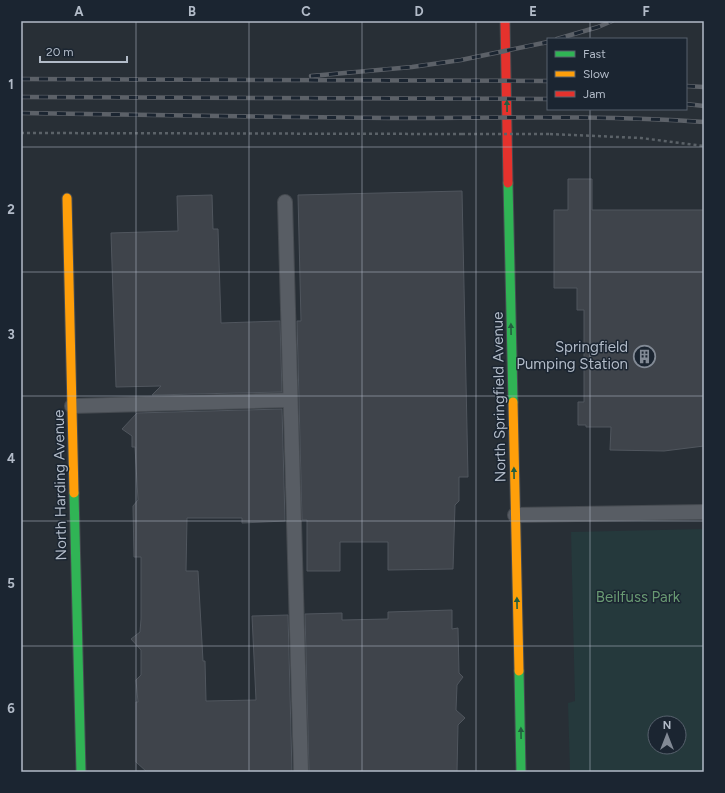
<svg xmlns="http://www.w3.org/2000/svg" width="725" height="793" viewBox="0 0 725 793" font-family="Figtree,sans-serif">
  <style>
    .green { fill: #25393c; fill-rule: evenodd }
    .building { fill: #3f444b; stroke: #50565e }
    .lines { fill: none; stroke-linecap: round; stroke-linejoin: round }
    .lane-casing { stroke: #464b51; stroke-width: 16 }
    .fast-casing { stroke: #464b51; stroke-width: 11 }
    .slow-casing { stroke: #464b51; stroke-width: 11 }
    .jam-casing { stroke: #464b51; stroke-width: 11 }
    .path { stroke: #5b6268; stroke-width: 2.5; stroke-dasharray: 3 3; stroke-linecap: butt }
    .lane { stroke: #585d64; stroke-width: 14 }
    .fast { stroke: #30b455; stroke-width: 9 }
    .slow { stroke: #ff9f0a; stroke-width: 9 }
    .jam { stroke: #e5322d; stroke-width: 9 }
    .rail-casing { stroke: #5c6168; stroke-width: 4.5 }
    .rail { stroke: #1b2531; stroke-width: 3; stroke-dasharray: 9; stroke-linecap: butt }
    .path-bridge { stroke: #5b6268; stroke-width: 2.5; stroke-dasharray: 3 3; stroke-linecap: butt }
    .oneway { fill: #235e3f }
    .grid { fill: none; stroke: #b2bbc8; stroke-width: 1; stroke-opacity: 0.55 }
    .labels { text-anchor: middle; stroke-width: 3; stroke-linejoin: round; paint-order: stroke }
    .poi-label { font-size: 15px; fill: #b2bbc8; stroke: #1b2531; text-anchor: end }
    .street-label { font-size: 15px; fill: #b2bbc8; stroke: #1b2531 }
    .park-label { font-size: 15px; fill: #689972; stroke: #1b2531 }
    .neatline { fill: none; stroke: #b2bbc8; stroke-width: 1.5 }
    .grid-label { font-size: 13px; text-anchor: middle; font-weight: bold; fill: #b2bbc8 }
  </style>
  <rect width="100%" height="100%" fill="#282f36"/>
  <!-- green -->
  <path class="green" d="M 704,529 L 704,772 L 570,772 L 568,703 L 575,701 L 571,532 ZM 655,723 L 679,723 L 679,747 L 655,747 Z"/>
  <!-- building -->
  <path class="building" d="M 568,179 L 592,179 L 592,210 L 704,210 L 704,446 L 664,451 L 610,450 L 611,427 L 586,427 L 586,425 L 578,425 L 578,402 L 584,402 L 584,310 L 577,310 L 577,288 L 554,288 L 554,210 L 568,210 Z
    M 462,191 L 468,477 L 459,477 L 459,501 L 455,505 L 453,569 L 388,570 L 388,542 L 340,542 L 340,571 L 307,571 L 307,520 L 302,520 L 297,321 L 301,321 L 298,195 Z
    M 212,195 L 213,229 L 218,229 L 221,323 L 280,321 L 282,392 L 152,395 L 161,386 L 116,387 L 111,233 L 178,231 L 177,196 Z
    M 282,409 L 285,521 L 242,523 L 242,518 L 187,518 L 186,571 L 198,571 L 203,661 L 205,661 L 206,701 L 256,700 L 252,616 L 288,615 L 292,772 L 147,772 L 136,762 L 136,702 L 138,702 L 136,680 L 141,675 L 141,650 L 131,639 L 140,632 L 141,619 L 141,557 L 134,557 L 133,506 L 138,500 L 135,447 L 132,447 L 132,436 L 122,429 L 137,413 Z
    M 452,610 L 452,629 L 458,628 L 459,673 L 463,677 L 457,685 L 456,710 L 465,718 L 458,725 L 457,772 L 309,772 L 305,614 L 342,613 L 342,620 L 388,619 L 388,612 Z"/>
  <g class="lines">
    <defs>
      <path id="lane" d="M 285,202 L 301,772
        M 72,406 L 290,400
        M 515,515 L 704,512"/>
      <path id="fast" d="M 508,183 L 513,402
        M 74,493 L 81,772
        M 519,671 L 521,772"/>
      <path id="slow" d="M 67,198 L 74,493
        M 513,402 L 519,671"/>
      <path id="jam" d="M 505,21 L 508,183"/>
    </defs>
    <!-- lane casing -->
    <use href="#lane" class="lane-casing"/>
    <!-- fast casing -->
    <use href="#fast" class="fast-casing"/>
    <!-- slow casing -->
    <use href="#slow" class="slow-casing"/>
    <!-- jam casing -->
    <use href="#jam" class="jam-casing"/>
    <!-- path -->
    <path class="path" d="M 21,133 L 462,134
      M 550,134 L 641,138 L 704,146"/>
    <!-- lane -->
    <use href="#lane" class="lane"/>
    <!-- fast -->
    <use href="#fast" class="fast"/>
    <!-- slow -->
    <use href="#slow" class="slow"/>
    <!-- jam -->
    <use href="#jam" class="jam"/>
    <defs>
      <path id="rail" d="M 557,39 L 598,27 L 612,21
        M 311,76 L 412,67 L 461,60 L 548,42
        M 21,79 L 548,81
        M 686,86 L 704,87
        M 21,97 L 548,99
        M 686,104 L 704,106
        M 21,113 C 143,115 266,117 388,118 C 494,118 599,115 704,122"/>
    </defs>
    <!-- rail casing -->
    <use href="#rail" class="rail-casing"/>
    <!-- rail -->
    <use href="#rail" class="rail"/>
    <!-- path-bridge -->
    <path class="path-bridge" d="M 462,134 L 550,134"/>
  </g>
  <!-- one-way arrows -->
  <defs><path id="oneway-solid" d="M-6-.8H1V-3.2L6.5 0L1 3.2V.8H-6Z"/></defs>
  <g class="oneway">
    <use href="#oneway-solid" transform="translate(507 106) rotate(-91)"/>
    <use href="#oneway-solid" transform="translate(511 329) rotate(-91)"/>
    <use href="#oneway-solid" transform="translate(514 473) rotate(-91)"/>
    <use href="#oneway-solid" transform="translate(517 603) rotate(-91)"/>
    <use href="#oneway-solid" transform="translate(521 733) rotate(-91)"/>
  </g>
  <!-- grid -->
  <path class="grid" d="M 136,21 L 136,772M 249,21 L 249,772M 362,21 L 362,772M 476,21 L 476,772M 590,21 L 590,39M 590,109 L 590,772M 21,147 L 704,147M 21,272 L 704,272M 21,396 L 704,396M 21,521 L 704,521M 21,646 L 704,646"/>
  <!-- icons -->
  <defs>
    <symbol id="building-ring" viewBox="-11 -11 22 22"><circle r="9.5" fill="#1b2531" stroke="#828a95" stroke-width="1.5"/><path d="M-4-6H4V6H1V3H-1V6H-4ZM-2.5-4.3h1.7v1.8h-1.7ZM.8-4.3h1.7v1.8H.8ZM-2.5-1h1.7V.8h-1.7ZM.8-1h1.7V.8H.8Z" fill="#828a95"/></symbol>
  </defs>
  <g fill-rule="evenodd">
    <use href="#building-ring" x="632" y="344" width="25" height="25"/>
  </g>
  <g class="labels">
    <!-- poi labels -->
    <g class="poi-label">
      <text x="628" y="352">Springfield<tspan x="628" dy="17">Pumping Station</tspan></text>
    </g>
    <!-- street labels -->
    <g class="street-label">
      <text transform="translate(499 397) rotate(-91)" y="5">North Springfield Avenue</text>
      <text transform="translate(60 485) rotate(-91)" y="5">North Harding Avenue</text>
    </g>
    <!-- park labels -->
    <g class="park-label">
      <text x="638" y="602">Beilfuss Park</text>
    </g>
  </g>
  <!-- border -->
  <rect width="725" height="793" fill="none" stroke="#1b2531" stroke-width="44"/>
  <!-- legend -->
  <rect x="547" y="38" width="140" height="72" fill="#1b2531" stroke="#57616d"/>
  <rect x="555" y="51" width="20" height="6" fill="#30b455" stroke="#57616d"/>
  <text x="583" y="58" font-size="12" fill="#b2bbc8">Fast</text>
  <rect x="555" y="71" width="20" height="6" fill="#ff9f0a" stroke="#57616d"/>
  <text x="583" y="78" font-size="12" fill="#b2bbc8">Slow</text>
  <rect x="555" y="91" width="20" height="6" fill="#e5322d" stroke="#57616d"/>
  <text x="583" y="98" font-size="12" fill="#b2bbc8">Jam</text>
  <!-- north arrow -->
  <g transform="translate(667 735)"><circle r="19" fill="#1b2531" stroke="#57616d"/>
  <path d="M0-3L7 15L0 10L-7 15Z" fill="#828a95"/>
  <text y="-6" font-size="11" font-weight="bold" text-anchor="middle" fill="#b2bbc8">N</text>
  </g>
  <!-- scale -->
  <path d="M40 56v6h87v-6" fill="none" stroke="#b2bbc8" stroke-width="2"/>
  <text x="46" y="56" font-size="12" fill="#b2bbc8" stroke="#1b2531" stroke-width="3" paint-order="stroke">20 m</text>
  <rect x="22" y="22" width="681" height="749" class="neatline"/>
  <g class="grid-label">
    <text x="79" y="16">A</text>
    <text x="192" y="16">B</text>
    <text x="306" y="16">C</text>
    <text x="419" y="16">D</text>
    <text x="533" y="16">E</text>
    <text x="646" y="16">F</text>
    <text x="11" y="89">1</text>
    <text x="11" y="214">2</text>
    <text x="11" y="339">3</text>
    <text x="11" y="463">4</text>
    <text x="11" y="588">5</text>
    <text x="11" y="713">6</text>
  </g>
</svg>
